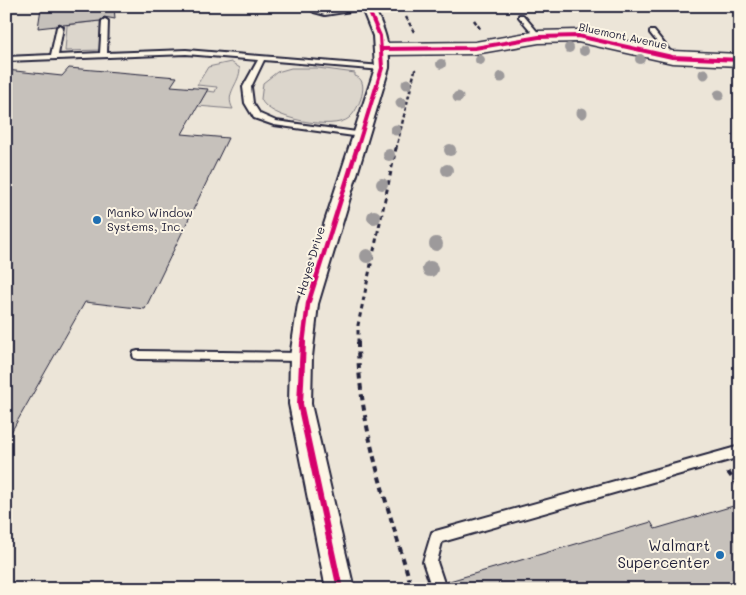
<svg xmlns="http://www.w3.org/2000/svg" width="746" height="595" viewBox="0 0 746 595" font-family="Mali,sans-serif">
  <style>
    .built { fill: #ece5d8 }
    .green { fill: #dcd6cc; stroke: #7f7c84 }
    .building { fill: #c6c1bb; stroke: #22223b }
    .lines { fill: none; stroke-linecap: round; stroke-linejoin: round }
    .lane-casing { stroke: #22223b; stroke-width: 4 }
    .street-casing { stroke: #22223b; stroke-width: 4 }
    .secondary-casing { stroke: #22223b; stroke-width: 3 }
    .path-far2 { stroke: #22223b; stroke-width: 2.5; stroke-dasharray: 4 2.5; stroke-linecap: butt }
    .path-far1 { stroke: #22223b; stroke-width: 3; stroke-dasharray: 4.5 4; stroke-linecap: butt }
    .path { stroke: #22223b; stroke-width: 4; stroke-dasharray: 6 4.5; stroke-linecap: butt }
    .lane { fill: #fcf5e5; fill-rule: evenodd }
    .street { fill: #fcf5e5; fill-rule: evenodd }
    .secondary { fill: #fcf5e5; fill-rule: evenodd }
    .cycleway-far2-casing { stroke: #fcf5e5; stroke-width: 6 }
    .cycleway-far1-casing { stroke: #fcf5e5; stroke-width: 8 }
    .cycleway-casing { stroke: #fcf5e5; stroke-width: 9 }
    .cycleway-far2 { stroke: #d6006c; stroke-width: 4 }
    .cycleway-far1 { stroke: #d6006c; stroke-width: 4.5 }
    .cycleway { stroke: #d6006c; stroke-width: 6 }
    .tree { fill: #9d9a9b }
    .poi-dot { fill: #1f6fb2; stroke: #fcf5e5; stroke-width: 2 }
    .labels { text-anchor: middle; stroke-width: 4; stroke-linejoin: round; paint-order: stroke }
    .far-street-label { font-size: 11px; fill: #22223b; stroke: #fcf5e5 }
    .poi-label { font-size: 12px; fill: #22223b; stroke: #fcf5e5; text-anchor: start }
    .street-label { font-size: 12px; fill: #22223b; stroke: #fcf5e5 }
    .near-poi-label { font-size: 15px; fill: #22223b; stroke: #fcf5e5; text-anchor: end }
  </style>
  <rect width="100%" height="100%" fill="#fcf5e5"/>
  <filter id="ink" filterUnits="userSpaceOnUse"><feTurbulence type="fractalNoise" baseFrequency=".02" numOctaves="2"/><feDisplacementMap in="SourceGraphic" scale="10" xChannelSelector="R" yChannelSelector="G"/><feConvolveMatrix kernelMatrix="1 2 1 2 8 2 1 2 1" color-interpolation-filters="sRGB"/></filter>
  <g filter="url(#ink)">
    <!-- built -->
    <path class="built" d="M 6,6 L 740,6 L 740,589 L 6,589 Z"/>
    <!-- green -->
    <path class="green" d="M 100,21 L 100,50 L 65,51 L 67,25 Z
      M 231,62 L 240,68 C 240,84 224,93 233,109 L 198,106 L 207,91 L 215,92 L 217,87 L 197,85 L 208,67 Z
      M 291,68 L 318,68 L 355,73 L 355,76 C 371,80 359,110 349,118 C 334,131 268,119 261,99 L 263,83 L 277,72 Z"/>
    <!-- building -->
    <path class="building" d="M 57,6 L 114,6 L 115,19 L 104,17 L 100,21 L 63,25 L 59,23 L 56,26 L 38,28 L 41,8 Z
      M 69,68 L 177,77 L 171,86 L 208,89 L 182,134 L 228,138 L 145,309 L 85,302 L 6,441 L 6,70 L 62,76 Z
      M 740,504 L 740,589 L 448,589 L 446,582 L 651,522 L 655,529 Z"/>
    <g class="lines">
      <defs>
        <path id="lane" d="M 306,6 L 313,6 L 318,10 L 325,11 L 363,6 L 383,6 L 325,15 L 314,12 Z
          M 519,15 L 523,15 L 541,36 L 541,38 L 537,38 L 519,17 Z
          M 105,19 L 108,21 L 107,53 L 186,50 L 382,66 L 386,68 L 382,70 L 264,60 L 251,87 L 253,103 L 260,114 L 276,121 L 364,133 L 364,137 L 361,137 L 274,125 L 254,118 L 245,103 L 243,87 L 258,60 L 186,54 L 6,61 L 6,57 L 51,55 L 57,27 L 60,25 L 63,27 L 58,55 L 100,53 L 102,21 Z
          M 650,31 L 654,31 L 674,56 L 674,58 L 670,58 L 650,33 Z
          M 138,351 L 301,353 L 305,354 L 306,357 L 305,360 L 301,361 L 138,359 L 134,358 L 133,355 L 134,352 Z
          M 740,446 L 740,457 L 442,542 L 437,562 L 446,589 L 432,589 L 423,562 L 432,532 Z"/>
        <path id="street" d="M 361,6 L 373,6 C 384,27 390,45 389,68 L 318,304 L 312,357 L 311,404 L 354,589 L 326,589 L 289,404 L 290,357 L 298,304 L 375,68 L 373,36 Z"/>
        <path id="secondary" d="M 578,30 L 672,51 L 740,54 L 740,66 L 672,63 L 578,42 L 539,43 L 475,54 L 383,55 L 376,53 L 374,49 L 376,45 L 383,43 L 475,42 L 539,31 Z"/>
      </defs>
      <!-- lane casing -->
      <use href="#lane" class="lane-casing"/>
      <!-- street casing -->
      <use href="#street" class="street-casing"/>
      <!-- secondary casing -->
      <use href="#secondary" class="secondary-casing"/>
      <!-- path-far2 -->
      <path class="path-far2" d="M 406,17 L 414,32
        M 474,20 L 481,30
        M 396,149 L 415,70 L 413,68"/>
      <!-- path-far1 -->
      <path class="path-far1" d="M 358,343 L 358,325 L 396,148"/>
      <!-- path -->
      <path class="path" d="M 358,342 C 358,427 389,508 412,589
        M 728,472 L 740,489"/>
      <!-- lane -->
      <use href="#lane" class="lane"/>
      <!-- street -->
      <use href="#street" class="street"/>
      <!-- secondary -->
      <use href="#secondary" class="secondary"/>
      <defs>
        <path id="cycleway-far2" d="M 383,49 L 475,48 L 539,37 L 578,36 L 672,57 L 740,60
          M 357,149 L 382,68 L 380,36 L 367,6"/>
        <path id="cycleway-far1" d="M 303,343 L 308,304 L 357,148"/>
        <path id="cycleway" d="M 303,342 L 300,404 L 340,589"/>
      </defs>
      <!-- cycleway-far2 casing -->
      <use href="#cycleway-far2" class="cycleway-far2-casing"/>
      <!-- cycleway-far1 casing -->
      <use href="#cycleway-far1" class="cycleway-far1-casing"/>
      <!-- cycleway casing -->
      <use href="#cycleway" class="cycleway-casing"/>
      <!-- cycleway-far2 -->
      <use href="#cycleway-far2" class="cycleway-far2"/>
      <!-- cycleway-far1 -->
      <use href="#cycleway-far1" class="cycleway-far1"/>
      <!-- cycleway -->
      <use href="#cycleway" class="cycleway"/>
    </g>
    <!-- trees -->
    <g class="tree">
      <circle cx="569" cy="48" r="5"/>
      <circle cx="584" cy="51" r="5"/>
      <circle cx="640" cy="59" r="5"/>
      <circle cx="480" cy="60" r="5"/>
      <circle cx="441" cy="64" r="5"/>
      <circle cx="704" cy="74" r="5.5"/>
      <circle cx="501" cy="77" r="5.5"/>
      <circle cx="407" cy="84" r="5.5"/>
      <circle cx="719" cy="95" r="5.5"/>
      <circle cx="458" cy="97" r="5.5"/>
      <circle cx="401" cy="103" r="5.5"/>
      <circle cx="582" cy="113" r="5.5"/>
      <circle cx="396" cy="130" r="5.5"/>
      <circle cx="450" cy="150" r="6"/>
      <circle cx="389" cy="155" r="6"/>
      <circle cx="447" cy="170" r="6"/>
      <circle cx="382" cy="184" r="6"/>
      <circle cx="374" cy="217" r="7"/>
      <circle cx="436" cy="244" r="7"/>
      <circle cx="367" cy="256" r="7"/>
      <circle cx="430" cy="269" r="8"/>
    </g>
  </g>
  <!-- markers -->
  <g class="poi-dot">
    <circle cx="97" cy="220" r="5"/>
    <circle cx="720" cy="555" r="5"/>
  </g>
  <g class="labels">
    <!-- far-street labels -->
    <g class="far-street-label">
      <text transform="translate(623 36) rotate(12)" y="4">Bluemont Avenue</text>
    </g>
    <!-- poi labels -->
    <g class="poi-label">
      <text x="107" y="217">Manko Window<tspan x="107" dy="14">Systems, Inc.</tspan></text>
    </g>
    <!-- street labels -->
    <g class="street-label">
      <text transform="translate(311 261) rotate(-73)" y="4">Hayes Drive</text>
    </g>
    <!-- near-poi labels -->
    <g class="near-poi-label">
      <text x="710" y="551">Walmart<tspan x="710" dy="17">Supercenter</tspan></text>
    </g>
  </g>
  <!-- margin -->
  <rect width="746" height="595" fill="none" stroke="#fcf5e5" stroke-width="25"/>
  <rect x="12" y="12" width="721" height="570" fill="none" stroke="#22223b" stroke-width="2" filter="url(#ink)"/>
</svg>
